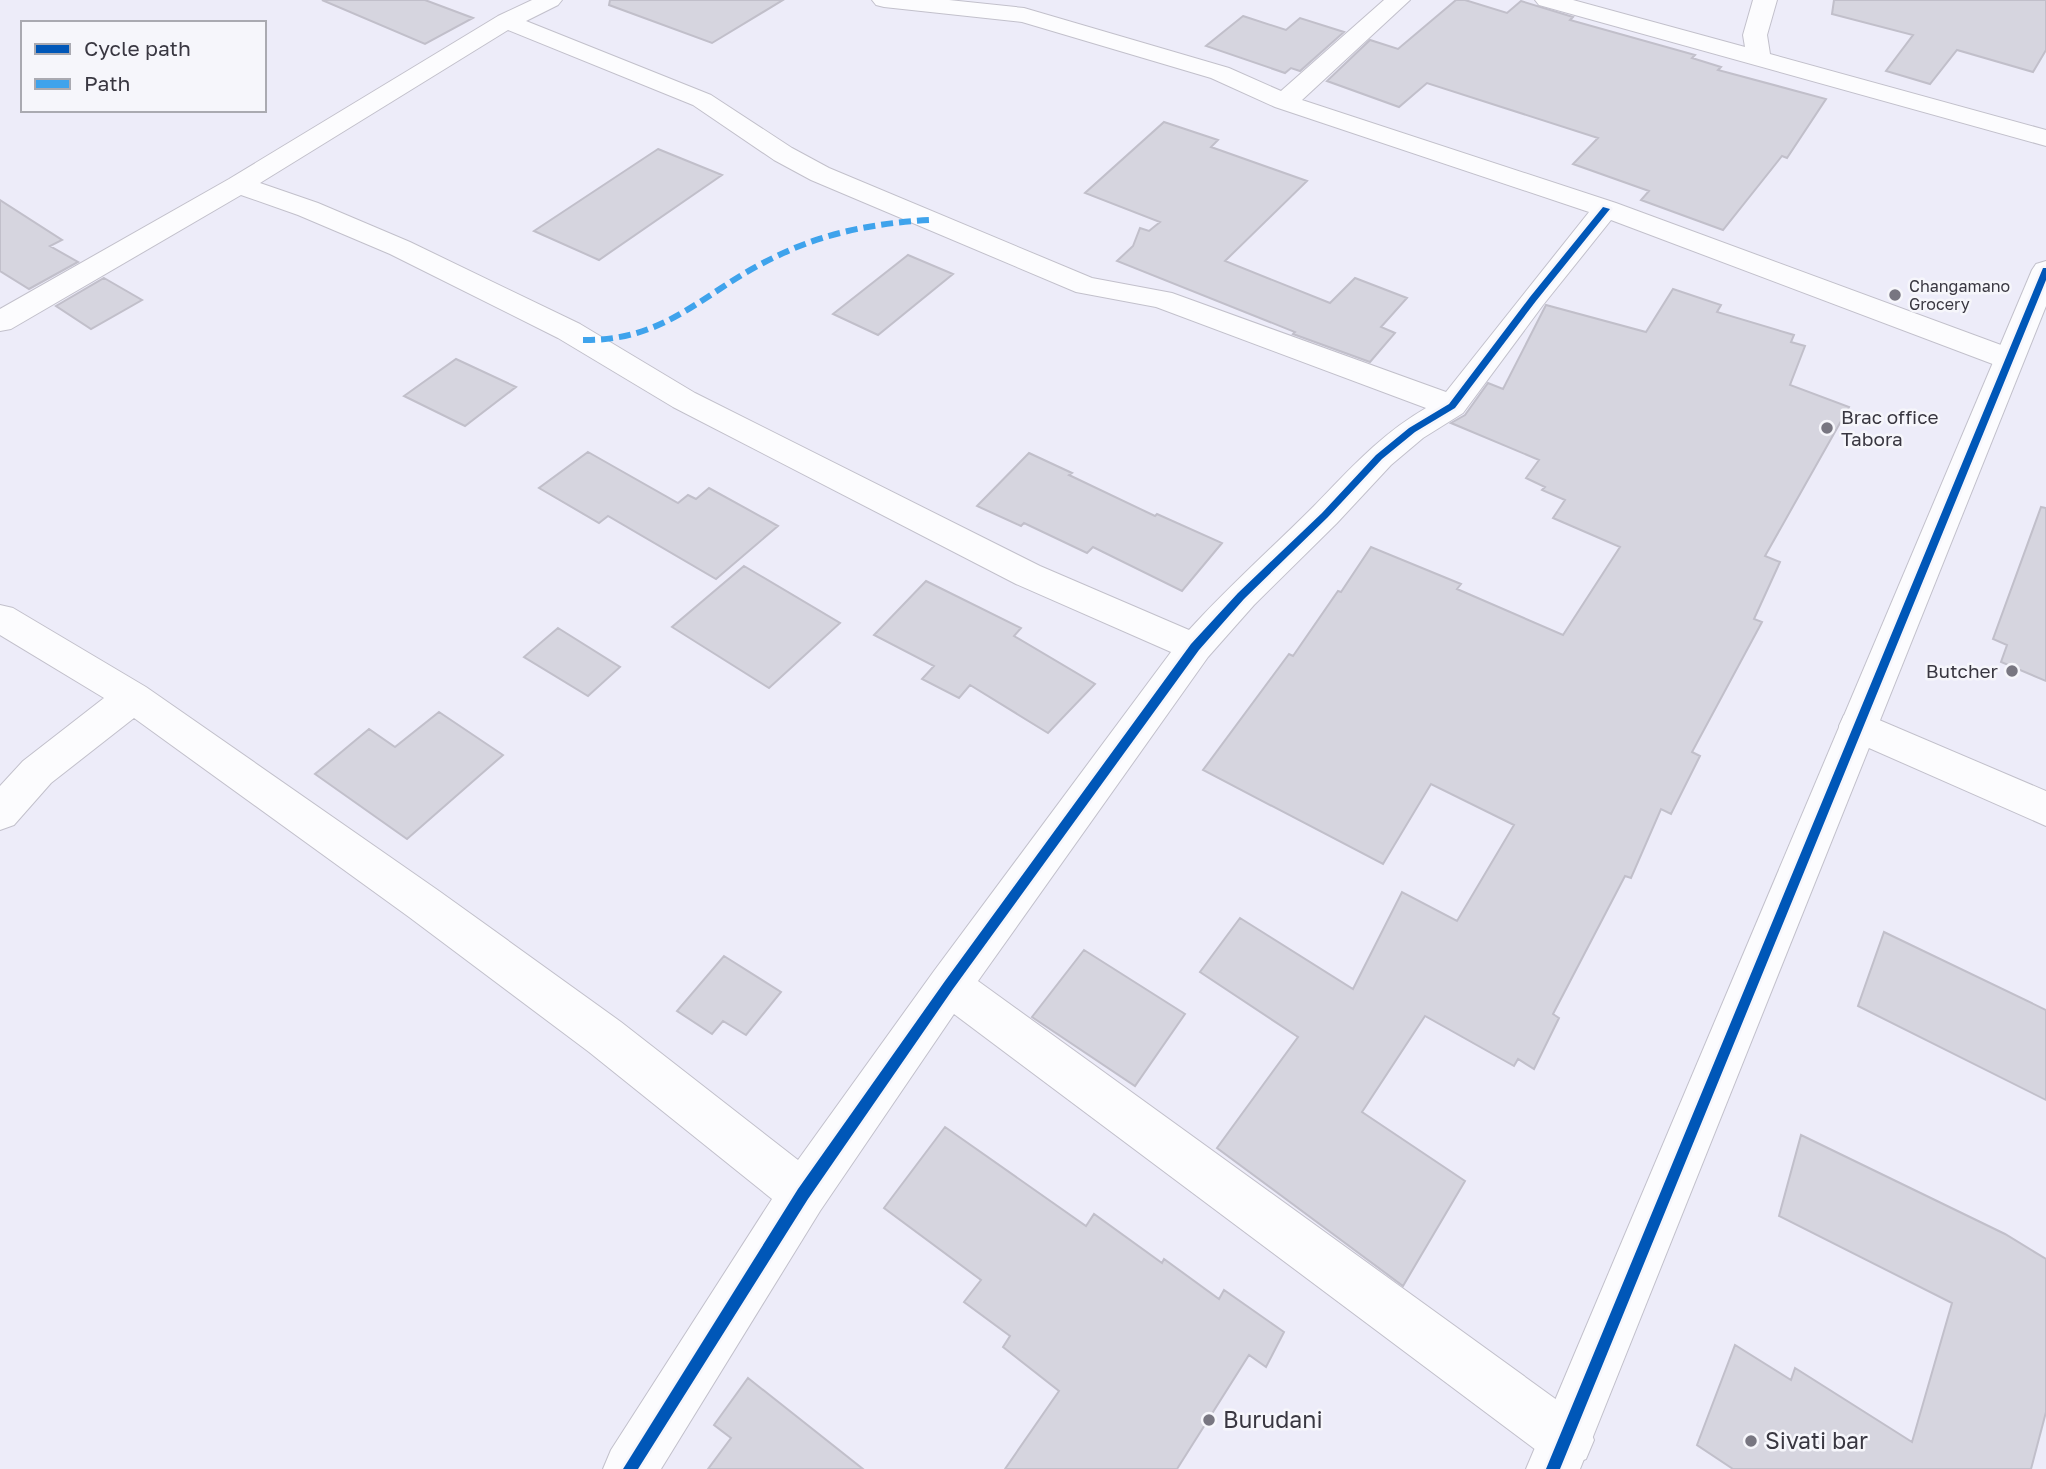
<svg xmlns="http://www.w3.org/2000/svg" width="2046" height="1469" viewBox="0 0 2046 1469" font-family="'Golos Text',sans-serif">
  <style>
    .building { fill: #d6d5df; stroke: #c1bfca; stroke-width: 2 }
    .lines { fill: none; stroke-linecap: round; stroke-linejoin: round }
    .street-casing { stroke: #c2c0cb; stroke-width: 2 }
    .secondary-casing { stroke: #c2c0cb; stroke-width: 2 }
    .street { fill: #fcfcfe; fill-rule: evenodd }
    .secondary { fill: #fcfcfe; fill-rule: evenodd }
    .quiet { stroke: #3fa3ec; stroke-width: 6; stroke-dasharray: 12 6; stroke-linecap: butt }
    .cycleway-casing { stroke: #f6f6fb; stroke-width: 5 }
    .cycleway { fill: #0057b8; fill-rule: evenodd }
    .poi-dot { fill: #787681; stroke: #f6f6fb; stroke-width: 2.5 }
    .labels { text-anchor: middle; stroke-width: 5; stroke-linejoin: round; paint-order: stroke }
    .far-poi-label { font-size: 16px; fill: #393741; stroke: #f6f6fb; text-anchor: start }
    .poi-label { font-size: 19px; fill: #393741; stroke: #f6f6fb; text-anchor: start }
    .near-poi-label { font-size: 23px; fill: #393741; stroke: #f6f6fb; text-anchor: start }
  </style>
  <rect width="100%" height="100%" fill="#edecf9"/>
  <!-- building -->
  <path class="building" d="M 322,0 L 425,0 L 473,18 L 425,44 Z
    M 610,0 L 783,0 L 712,43 L 609,5 Z
    M 1456,0 L 1465,0 L 1507,13 L 1521,1 L 1573,17 L 1570,20 L 1695,55 L 1692,58 L 1721,67 L 1718,70 L 1826,99 L 1787,158 L 1782,156 L 1723,230 L 1641,200 L 1649,191 L 1573,164 L 1598,138 L 1427,83 L 1399,107 L 1327,81 L 1370,40 L 1398,49 Z
    M 1834,0 L 2046,0 L 2046,50 L 2033,72 L 1957,50 L 1930,84 L 1886,71 L 1913,35 L 1832,14 Z
    M 1243,16 L 1286,30 L 1300,18 L 1344,32 L 1300,71 L 1291,68 L 1285,73 L 1206,46 Z
    M 1164,122 L 1218,140 L 1211,147 L 1307,181 L 1225,261 L 1330,303 L 1355,278 L 1407,298 L 1381,327 L 1395,333 L 1370,362 L 1293,334 L 1295,332 L 1117,261 L 1133,246 L 1140,228 L 1149,231 L 1160,222 L 1085,193 Z
    M 658,149 L 722,175 L 599,260 L 534,231 Z
    M 0,200 L 62,240 L 50,246 L 78,262 L 29,289 L 0,271 Z
    M 908,255 L 953,274 L 878,335 L 833,314 Z
    M 104,278 L 142,300 L 91,329 L 56,306 Z
    M 1673,289 L 1721,305 L 1717,312 L 1794,335 L 1791,342 L 1805,346 L 1790,385 L 1849,407 L 1765,556 L 1780,562 L 1754,619 L 1762,622 L 1692,752 L 1700,756 L 1671,814 L 1661,809 L 1631,878 L 1625,876 L 1553,1014 L 1559,1018 L 1534,1069 L 1518,1059 L 1514,1066 L 1425,1016 L 1362,1112 L 1465,1181 L 1403,1286 L 1217,1148 L 1298,1037 L 1200,972 L 1240,918 L 1353,989 L 1402,892 L 1457,921 L 1514,825 L 1431,784 L 1383,864 L 1203,770 L 1289,654 L 1293,656 L 1338,591 L 1341,592 L 1371,547 L 1461,584 L 1457,589 L 1563,635 L 1620,547 L 1553,518 L 1565,500 L 1542,490 L 1545,487 L 1526,478 L 1539,460 L 1451,423 L 1465,415 L 1488,383 L 1503,389 L 1546,305 L 1646,332 Z
    M 456,359 L 516,387 L 465,426 L 404,396 Z
    M 588,452 L 678,503 L 688,495 L 696,499 L 709,488 L 778,526 L 716,579 L 608,516 L 599,523 L 539,488 Z
    M 1029,453 L 1072,473 L 1069,475 L 1155,516 L 1157,514 L 1222,543 L 1182,591 L 1093,547 L 1087,553 L 1024,523 L 1021,526 L 977,506 Z
    M 2041,507 L 2046,508 L 2046,681 L 2001,662 L 2007,645 L 1993,639 Z
    M 744,566 L 840,623 L 769,688 L 672,627 Z
    M 926,581 L 1021,628 L 1014,636 L 1095,684 L 1048,733 L 970,685 L 959,698 L 922,679 L 934,666 L 874,635 Z
    M 558,628 L 620,667 L 588,696 L 524,657 Z
    M 439,712 L 503,755 L 407,839 L 315,774 L 369,729 L 395,747 Z
    M 1884,932 L 2046,1010 L 2046,1100 L 1858,1006 Z
    M 1084,950 L 1185,1014 L 1135,1086 L 1032,1017 Z
    M 724,956 L 781,992 L 746,1035 L 723,1021 L 712,1034 L 677,1011 Z
    M 945,1127 L 1086,1226 L 1094,1214 L 1162,1263 L 1164,1259 L 1219,1299 L 1224,1290 L 1284,1332 L 1266,1367 L 1249,1355 L 1177,1469 L 1005,1469 L 1059,1391 L 1003,1347 L 1010,1336 L 964,1302 L 981,1280 L 884,1208 Z
    M 1801,1135 L 2005,1234 L 2046,1259 L 2046,1412 L 2031,1469 L 1733,1469 L 1697,1445 L 1735,1345 L 1791,1380 L 1795,1368 L 1912,1442 L 1952,1303 L 1779,1216 Z
    M 748,1378 L 863,1469 L 708,1469 L 731,1438 L 714,1425 Z"/>
  <g class="lines">
    <defs>
      <path id="street" d="M 532,0 L 562,0 L 558,5 L 526,21 L 711,95 L 792,148 L 829,168 L 1092,278 L 1172,293 L 1446,392 L 1589,212 L 1275,107 L 1211,78 L 1022,22 L 884,7 L 876,5 L 872,0 L 949,0 L 1024,8 L 1229,68 L 1281,91 L 1384,0 L 1410,0 L 1302,100 L 1616,203 L 2020,352 L 2024,359 L 2020,366 L 2009,369 L 1998,366 L 1611,220 L 1543,305 L 1463,413 L 1423,438 L 1391,465 L 1337,523 L 1254,605 L 1208,657 L 978,981 L 1586,1421 L 1594,1440 L 1586,1459 L 1567,1467 L 1548,1459 L 954,1014 L 820,1211 L 661,1469 L 603,1469 L 611,1450 L 772,1199 L 589,1052 L 409,917 L 134,718 L 51,783 L 14,825 L 0,830 L 0,786 L 23,761 L 104,698 L 0,635 L 0,605 L 13,608 L 146,687 L 439,891 L 621,1022 L 798,1160 L 934,971 L 1171,652 L 1016,584 L 673,407 L 558,338 L 390,254 L 298,215 L 241,195 L 11,329 L 0,331 L 0,309 L 229,179 L 498,16 ZM 508,30 L 693,105 L 774,160 L 811,180 L 1076,292 L 1156,307 L 1426,408 C 1381,434 1350,469 1314,506 C 1273,547 1229,586 1189,630 L 1040,566 L 695,393 L 580,324 L 410,242 L 318,203 L 260,183 Z
        M 1535,0 L 1573,0 L 1745,47 L 1743,35 L 1753,0 L 1777,0 L 1767,35 L 1770,54 L 2046,130 L 2046,146 L 1539,5 Z
        M 1858,711 L 2046,791 L 2046,826 L 1844,737 L 1839,726 L 1844,715 Z"/>
      <path id="secondary" d="M 2046,261 L 2046,306 L 1580,1469 L 1526,1469 L 2032,270 L 2036,264 Z"/>
    </defs>
    <!-- street casing -->
    <use href="#street" class="street-casing"/>
    <!-- secondary casing -->
    <use href="#secondary" class="secondary-casing"/>
    <!-- street -->
    <use href="#street" class="street"/>
    <!-- secondary -->
    <use href="#secondary" class="secondary"/>
    <!-- quiet -->
    <path class="quiet" d="M 583,340 C 669,341 703,291 775,257 C 823,233 875,223 929,220"/>
    <defs>
      <path id="cycleway" d="M 1603,207 L 1610,209 L 1536,301 L 1455,408 L 1415,432 L 1382,459 L 1328,517 L 1244,599 L 1199,650 L 953,989 L 808,1199 L 638,1469 L 623,1469 L 798,1189 L 945,981 L 1191,644 L 1238,593 L 1322,513 L 1376,455 L 1409,428 L 1449,404 L 1530,297 Z
        M 2043,268 L 2046,268 L 2046,280 L 1560,1469 L 1546,1469 Z"/>
    </defs>
    <!-- cycleway casing -->
    <use href="#cycleway" class="cycleway-casing"/>
    <!-- cycleway -->
    <use href="#cycleway" class="cycleway"/>
  </g>
  <!-- markers -->
  <g class="poi-dot">
    <circle cx="1895" cy="295" r="7"/>
    <circle cx="1827" cy="428" r="7"/>
    <circle cx="2012" cy="671" r="7"/>
    <circle cx="1209" cy="1420" r="7"/>
    <circle cx="1751" cy="1441" r="7"/>
  </g>
  <g class="labels">
    <!-- far-poi labels -->
    <g class="far-poi-label">
      <text x="1909" y="292">Changamano<tspan x="1909" dy="18">Grocery</tspan></text>
    </g>
    <!-- poi labels -->
    <g class="poi-label">
      <text x="1841" y="424">Brac office<tspan x="1841" dy="22">Tabora</tspan></text>
      <text x="1998" y="678" text-anchor="end">Butcher</text>
    </g>
    <!-- near-poi labels -->
    <g class="near-poi-label">
      <text x="1223" y="1428">Burudani</text>
      <text x="1765" y="1449">Sivati bar</text>
    </g>
  </g>
  <!-- legend -->
  <rect x="21" y="21" width="245" height="91" fill="#f6f6fb" stroke="#aaaab1" stroke-width="2"/>
  <rect x="35" y="44" width="35" height="10" fill="#0057b8" stroke="#aaaab1" stroke-width="2"/>
  <text x="84" y="56" font-size="21" fill="#393741">Cycle path</text>
  <rect x="35" y="79" width="35" height="10" fill="#3fa3ec" stroke="#aaaab1" stroke-width="2"/>
  <text x="84" y="91" font-size="21" fill="#393741">Path</text>
</svg>
